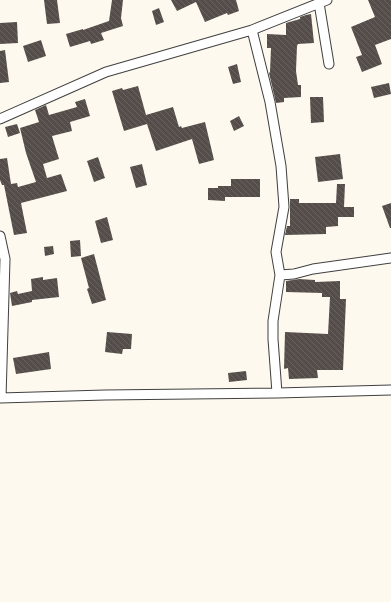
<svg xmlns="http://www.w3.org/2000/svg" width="391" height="602" viewBox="0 0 391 602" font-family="'Zilla Slab',serif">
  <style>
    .building { fill: url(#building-back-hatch) }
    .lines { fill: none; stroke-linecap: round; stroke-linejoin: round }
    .minor-casing { stroke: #404040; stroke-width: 11 }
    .minor { stroke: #fff; stroke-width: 9 }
  </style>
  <defs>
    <pattern id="building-back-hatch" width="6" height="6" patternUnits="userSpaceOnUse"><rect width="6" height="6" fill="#554d4a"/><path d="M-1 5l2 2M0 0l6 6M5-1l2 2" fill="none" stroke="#686260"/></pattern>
  </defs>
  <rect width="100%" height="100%" fill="#fef9ee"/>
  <!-- building -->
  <path class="building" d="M 44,0 L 57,0 L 60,23 L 47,24 Z
    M 112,0 L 123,0 L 121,18 L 123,26 L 101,33 L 104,40 L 91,44 L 90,41 L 70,47 L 66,34 L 83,29 L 83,30 L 109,21 Z
    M 171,0 L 236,0 L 239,11 L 228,15 L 227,13 L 205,22 L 196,2 L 177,11 Z
    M 368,0 L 391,0 L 391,39 L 375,45 L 382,64 L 362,72 L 356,57 L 362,55 L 351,27 L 375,17 Z
    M 159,8 L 164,22 L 156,25 L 152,11 Z
    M 311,14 L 314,43 L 298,44 L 297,46 L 296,71 L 298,85 L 301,85 L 301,97 L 284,98 L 284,102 L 276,103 L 269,73 L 270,72 L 271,48 L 267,48 L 267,34 L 286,35 L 286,23 L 300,19 L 300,17 L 306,15 Z
    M 17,22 L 18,43 L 0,44 L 0,23 Z
    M 41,40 L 46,56 L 28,62 L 23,46 Z
    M 5,50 L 9,82 L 0,83 L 0,51 Z
    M 237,64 L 241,82 L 233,84 L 228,67 Z
    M 389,83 L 391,94 L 374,98 L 371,87 Z
    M 138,86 L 146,115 L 173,107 L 179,127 L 181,126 L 182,128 L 205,122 L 214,160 L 199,164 L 192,139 L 156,151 L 147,124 L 124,131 L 112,91 L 122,88 L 123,90 Z
    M 310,97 L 323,97 L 324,122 L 311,123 Z
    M 85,99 L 90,116 L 70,122 L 72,131 L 52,136 L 59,159 L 43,164 L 47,178 L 61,174 L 67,191 L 21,203 L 27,233 L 14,235 L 4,185 L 2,185 L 0,180 L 0,159 L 7,158 L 11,184 L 17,183 L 18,187 L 36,182 L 26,153 L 20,128 L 39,122 L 35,110 L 46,105 L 49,115 L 77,107 L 75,102 Z
    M 239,116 L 244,126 L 234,131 L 230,121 Z
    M 17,124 L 20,133 L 8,137 L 5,127 Z
    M 340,154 L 343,179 L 318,182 L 315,157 Z
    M 98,157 L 105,178 L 94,182 L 87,161 Z
    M 142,164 L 147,185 L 136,188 L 130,167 Z
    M 231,179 L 260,179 L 260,197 L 225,197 L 225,201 L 208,200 L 208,188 L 218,188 L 218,186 L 231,186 Z
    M 337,184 L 345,184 L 344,207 L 354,207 L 354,217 L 338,217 L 338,226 L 326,227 L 326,234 L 285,235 L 287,226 L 290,226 L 290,199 L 299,199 L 299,203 L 336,203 Z
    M 391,203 L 391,228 L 390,228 L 382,206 Z
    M 107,217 L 113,240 L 101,243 L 95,221 Z
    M 80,240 L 81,256 L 71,257 L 70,241 Z
    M 53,246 L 54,254 L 45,256 L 44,247 Z
    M 94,254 L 106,300 L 92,304 L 87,289 L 89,288 L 81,258 Z
    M 43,277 L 43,280 L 57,278 L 59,297 L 32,300 L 32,302 L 12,306 L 10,293 L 17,291 L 18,294 L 32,291 L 31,279 Z
    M 299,279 L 315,280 L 315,282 L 340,281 L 340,299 L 346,299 L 343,370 L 317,370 L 318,378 L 289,379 L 288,368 L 284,369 L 285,332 L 328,334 L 330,297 L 322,297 L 322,293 L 286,292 L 286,281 Z
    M 107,332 L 132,334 L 131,349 L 123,349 L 122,354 L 105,352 Z
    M 49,352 L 51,369 L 16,374 L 13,358 Z
    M 246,371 L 247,380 L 229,382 L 228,373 Z"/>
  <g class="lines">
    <defs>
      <path id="minor" d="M 319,3 L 329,64
        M 0,119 L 106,72 L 252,30
        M 0,236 L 5,259 L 1,398
        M 280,275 L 294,274 L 313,269 L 391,258
        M 277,393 L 273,339 L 273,321 L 280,275 L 276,252 L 284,207 L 281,166 L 270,102 L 252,30 L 327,0
        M 0,398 L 105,395 L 277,393 L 391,390"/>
    </defs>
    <!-- minor casing -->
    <use href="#minor" class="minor-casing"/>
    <!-- minor -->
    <use href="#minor" class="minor"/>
  </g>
</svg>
